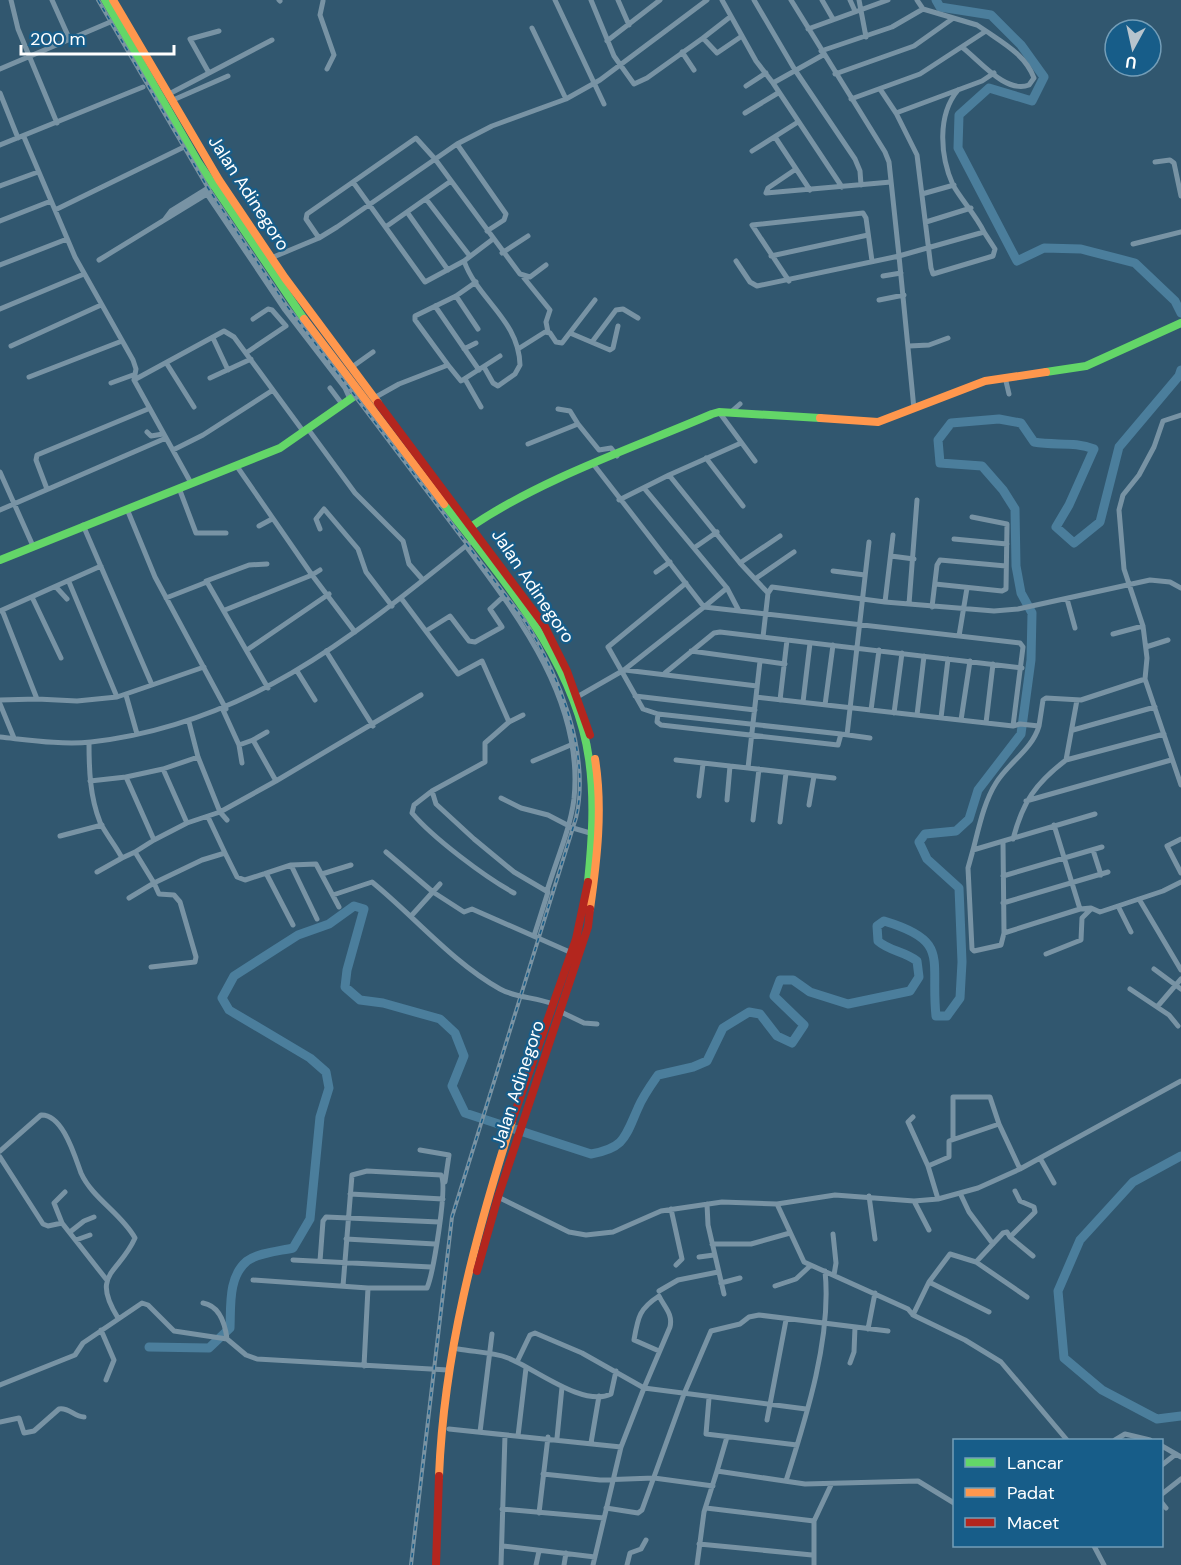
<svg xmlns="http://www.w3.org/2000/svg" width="1181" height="1565" viewBox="0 0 1181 1565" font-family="'DM Sans',sans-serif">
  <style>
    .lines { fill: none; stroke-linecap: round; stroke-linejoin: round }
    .river { stroke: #4b7e9c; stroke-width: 9 }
    .street { stroke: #7893a4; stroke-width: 5 }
    .fast { stroke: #63d668; stroke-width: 8 }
    .slow { stroke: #ff974d; stroke-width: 8 }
    .jam { stroke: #b3261e; stroke-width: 8 }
    .rail-casing { stroke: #7993a3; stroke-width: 4 }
    .rail { stroke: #175d89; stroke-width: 1.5; stroke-dasharray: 4.5; stroke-linecap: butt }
    .labels { text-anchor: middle; stroke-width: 4.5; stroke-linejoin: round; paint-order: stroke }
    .street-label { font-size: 18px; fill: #fff; stroke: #175d89 }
  </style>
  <rect width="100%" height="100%" fill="#31576f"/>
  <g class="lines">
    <!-- river -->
    <path class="river" d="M 936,0 L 940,7 L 991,15 L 1021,45 L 1044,77 L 1032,101 L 989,88 L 959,115 L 958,148 L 1017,261 L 1044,248 L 1081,249 L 1135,263 L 1175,301 L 1181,313
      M 1181,1156 L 1133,1182 L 1080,1240 L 1058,1291 L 1064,1358 L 1102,1390 L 1157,1419 L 1181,1416
      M 149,1347 L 209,1348 L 230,1328 C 231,1305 228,1277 247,1261 C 257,1253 280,1251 293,1248 L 310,1219 L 320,1117 L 329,1088 L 326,1072 L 310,1058 L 229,1010 L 222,998 L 234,976 L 298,935 L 329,924 L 354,906 L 364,909 L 347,970 L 345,987 L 360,1000 L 383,1003 L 440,1019 L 455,1033 L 464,1056 L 452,1086 L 465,1113 L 591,1154 C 625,1148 625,1137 638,1108 C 643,1096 651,1085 658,1075 L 693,1067 L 707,1061 L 723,1028 L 749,1012 L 760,1014 L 777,1036 L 792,1043 L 804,1025 L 774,996 L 780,980 L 793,980 L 810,992 L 848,1004 L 910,991 L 919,977 L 917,961 C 904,951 889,951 878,941 L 877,926 L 884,921 C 951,941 930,959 936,1016 L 947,1016 L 960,998 L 962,962 L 959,888 L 927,859 L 919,842 L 925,834 L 956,831 L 969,819 L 978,790 L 1021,734 L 1031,660 L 1032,613 L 1021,593 L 1016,566 L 1015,509 L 1003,490 L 982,466 L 940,463 L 938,440 L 951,423 L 999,419 L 1021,423 L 1034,442 C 1055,446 1074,441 1094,449 L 1069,505 L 1056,527 L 1074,543 L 1100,522 L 1119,447 L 1179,376 L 1181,370"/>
    <!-- street -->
    <path class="street" d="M 11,0 L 18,29 L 57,123
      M 52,0 L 70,40
      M 279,0 L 280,1
      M 555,0 L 604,104
      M 591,0 L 614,56 L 634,84 L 647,78 L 703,38
      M 618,0 L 629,25
      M 722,0 L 756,61 L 773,83 L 823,55
      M 754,0 L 795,70 L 855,159 L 860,171 L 861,185
      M 791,0 L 885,152 L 889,162 L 899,256 L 984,232 C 976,215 962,201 953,185 C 940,156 937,115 958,90
      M 822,0 L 833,19
      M 850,0 L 855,11
      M 859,0 L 866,37
      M 323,1 L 320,15 L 334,55 L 327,69
      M 730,17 L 703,38 L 717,53 L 742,36
      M 532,28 L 566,99
      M 808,29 L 888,0
      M 607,41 L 660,0
      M 963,48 C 980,61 1006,94 1029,85 L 1034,78 C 1026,56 1005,44 986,31
      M 821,51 L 892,27 L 923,9
      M 682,52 L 694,70
      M 0,69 L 115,20
      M 209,73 L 190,39 L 219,31
      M 835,74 L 914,46 L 952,19
      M 773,83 L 842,187
      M 746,86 L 766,73
      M 880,89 L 896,113
      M 0,93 L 18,138
      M 169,94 L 272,40
      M 851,99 L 920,74 L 986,31 L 977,25 L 923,9 L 917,0
      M 173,100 L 228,76
      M 745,113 L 778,93
      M 24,137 L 75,257 L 133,360 L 136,369 L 134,380
      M 775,137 L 810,190
      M 457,144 L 506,214 L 504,220 L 487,231
      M 0,145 L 143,87
      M 752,151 L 798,122
      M 1155,162 L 1170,160 L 1174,163 L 1181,196
      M 796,169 L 768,188 L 766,193 L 891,182
      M 353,182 L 425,282 L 464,261
      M 0,186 L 38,172
      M 207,194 L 285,310 L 345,388 L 350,399
      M 922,194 L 954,185
      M 426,199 L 469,255
      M 55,210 L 188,145
      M 407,212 L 448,270
      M 165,219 L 171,211 L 213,185
      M 0,221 L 51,201
      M 926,222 L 971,208
      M 387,226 L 451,181
      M 984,232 L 995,249 L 993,256 L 933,274 L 931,268 L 917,155 L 896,113 L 982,81 L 994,73
      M 319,238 L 306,219 L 307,214 L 416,138 L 435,159 L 520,274 L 530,277 L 546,265
      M 1133,244 L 1181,232
      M 502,253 L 528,236
      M 771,256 L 868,235
      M 271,258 L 319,238 L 337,227 L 457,144 L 492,126 L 566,99 L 600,80 L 707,0
      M 99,260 L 210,192
      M 736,261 L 750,282 L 757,286 L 899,256 L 914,409
      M 0,265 L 67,239
      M 883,276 L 901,273
      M 524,278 L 550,310 L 546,322 L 548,332
      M 789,281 L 752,225 L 863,213 L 866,218 L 872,261
      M 456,296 L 478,329
      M 879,300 L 904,295
      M 435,306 L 479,370
      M 0,309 L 84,274
      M 570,333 L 610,350 L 613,348 L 618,326
      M 213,338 L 228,370
      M 592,342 L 616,310 L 623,309 L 638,318
      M 11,346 L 101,305
      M 909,346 L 929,345 L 948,338
      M 464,349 L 476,343
      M 518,349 L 545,332 L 550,333 L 556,342 L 562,343 L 595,300
      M 246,353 L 286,326 L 272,310 L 268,309 L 253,319
      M 167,364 L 194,407
      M 448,365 L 461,381 L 500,356
      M 352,367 L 373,352
      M 484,367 L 493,383 L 498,386 L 515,374 L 520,365 C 519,320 478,300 464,261 L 493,239
      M 29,377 L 122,341
      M 1005,377 L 1009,394
      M 210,378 L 251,359
      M 465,379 L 481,407
      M 111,383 L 133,375
      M 330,388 L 342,404
      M 374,398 L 399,384 L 448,365 L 415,320 L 415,316 L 456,296 L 476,282
      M 558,409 L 570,411 L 578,424
      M 719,412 L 755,461
      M 731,412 L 740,404
      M 308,429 L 355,493 L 403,541 L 409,564 L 423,580
      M 147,432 L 151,436 L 163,434
      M 528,444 L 578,424 L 599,450 L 611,448 L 617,456
      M 173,450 L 203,435 L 273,390
      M 706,458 L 743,506
      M 236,465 L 312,575 L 320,570
      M 594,465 L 704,607 L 727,588 L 644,488
      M 0,472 L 33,546
      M 669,475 L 741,443
      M 191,483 L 134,380 L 224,331 L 234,337 L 303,431
      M 179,488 L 196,533 L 226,533
      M 47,489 L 36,460 L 37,455 L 148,409
      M 619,500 L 669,475 L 740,563
      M 127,509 L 155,577 L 226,709
      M 0,510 L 166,438
      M 259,526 L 272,519
      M 320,529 L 316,519 L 324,509 L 358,549 L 366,572 L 392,606
      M 780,536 L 740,563 L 768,593 L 772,587 L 885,602 L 994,611 L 1018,609 L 1150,580 L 1170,582 L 1181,588
      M 954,539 L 1007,544
      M 466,546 C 520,618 584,703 574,799 C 570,830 556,861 547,891
      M 694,548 L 717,532
      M 891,556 L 914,559
      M 833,571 L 865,575
      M 656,572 L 670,562
      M 755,579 L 794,552
      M 206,581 L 249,565 L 267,564
      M 69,582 L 117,697 L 152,685 L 83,525
      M 935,584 L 1002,591 L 1006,589 L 1007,524 L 972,517
      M 56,587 L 67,599
      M 727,588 L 739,611
      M 32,597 L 61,658
      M 166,598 L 207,582 L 268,688
      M 401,598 L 458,674 L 482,661 L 509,722 L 485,743 L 485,762 L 432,791 L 436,804 L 474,839 L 514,872 L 548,892 L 534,936
      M 1067,599 L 1075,628
      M 885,602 L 893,535
      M 909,604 L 917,500
      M 932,607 L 937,565 L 940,560 L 1006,566
      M 225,610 L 312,575 L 355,632
      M 0,611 L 101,566
      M 426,631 L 450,616 L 469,641 L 475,642 L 502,627 L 490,609 L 504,596
      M 1113,634 L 1143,626
      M 959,636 L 967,588
      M 763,637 L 768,593
      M 1146,647 L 1168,640
      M 247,650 L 329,594
      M 326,651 L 373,726
      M 691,651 L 785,664
      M 625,670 L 757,686
      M 297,671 L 315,700
      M 665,673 L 714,633 L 720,632 L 1022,668
      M 1145,679 L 1181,785
      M 152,685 L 204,667
      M 126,695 L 137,734
      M 635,696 L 755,710
      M 577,697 L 624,670 L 704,607 L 1020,643 L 1023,647 L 1013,726 L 756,697
      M 37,699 L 77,701 L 117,697
      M 0,700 L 37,699 L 2,610
      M 780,700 L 787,640
      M 803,702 L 810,643
      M 0,704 L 14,738
      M 825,705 L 833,645
      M 223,710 L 239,745 L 253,740 L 276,781 L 220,812 L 227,820
      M 871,710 L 879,650
      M 894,713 L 902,653
      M 658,714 L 643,709 L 608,647 L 686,583
      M 917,715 L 924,656
      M 941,718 L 948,659
      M 961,720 L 970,661
      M 509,722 L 523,715
      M 986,723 L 993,664
      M 1013,726 L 1020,724 L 1039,726 C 1032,750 1009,762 996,783 C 984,802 979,827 973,850 L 1095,814
      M 1039,726 L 1043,700 L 1046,698 L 1081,700 L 1145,679 L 1147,658 L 1143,626 L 1124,569 L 1119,510 L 1123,495 L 1139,475 L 1154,447 L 1163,421 L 1181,415
      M 1073,730 L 1155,707
      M 841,734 L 838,745 L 661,725 L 657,722 L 658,714 L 841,734 L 870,738
      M 847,735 L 869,542
      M 0,737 C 29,740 62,745 91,742 C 248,724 354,636 472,541
      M 253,740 L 267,732
      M 89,743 C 89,770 90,797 100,822 C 105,833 116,846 122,858 L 135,852 L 154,883 L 202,860 L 225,853 L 208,817
      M 239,745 L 242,763
      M 676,760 L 748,768 L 760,661
      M 1066,760 L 1164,734
      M 533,761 L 573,744
      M 748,768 L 834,778
      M 163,769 L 187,823 L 220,812 L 198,757 L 189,722
      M 126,777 L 163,769 L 198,757
      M 90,781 L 126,777 L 154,840 L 135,852
      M 276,781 L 421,695
      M 432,791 L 414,805 L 412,813 C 433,838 485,877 514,893
      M 699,796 L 703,764
      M 501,798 L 521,808 L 548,815 L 573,828 L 590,833
      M 727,800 L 730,766
      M 1026,801 L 1171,760
      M 809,805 L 814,776
      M 753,820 L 759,769
      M 780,822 L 786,773
      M 1054,825 L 1080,909
      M 60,836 L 102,825
      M 1013,839 C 1023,801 1036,783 1066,760 L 1077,700
      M 1181,839 L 1167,846 L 1181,873
      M 154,840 L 187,823
      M 1003,842 L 1004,933 L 1080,909 L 1091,908 L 1100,912 L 1163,891 L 1181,882
      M 973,850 L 968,868 L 972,949 L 974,951 L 1001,945 L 1004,933
      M 1093,850 L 1101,875
      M 386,852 L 433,892 L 464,912 L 472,909 L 572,953
      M 225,853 L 237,877 L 245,880 L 291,865 L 316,864 L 339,907
      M 291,865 L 317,919
      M 97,872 L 122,858
      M 266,873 L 293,925
      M 322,874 L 351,865
      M 1003,876 L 1102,847
      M 333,895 L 372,882 C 415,917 452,962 500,989 C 516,998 536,997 553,1004
      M 129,898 L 154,883 L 159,894 L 174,895 L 180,902 L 196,957 L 195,962 L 151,967
      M 1139,899 L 1181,970
      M 1003,903 L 1108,872
      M 1118,906 L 1131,932
      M 412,915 L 440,884
      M 1046,954 L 1081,940 L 1082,918 L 1091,909
      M 1154,969 L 1181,989
      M 1130,989 L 1157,1007 L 1181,979
      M 1157,1007 L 1169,1015 L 1178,1026
      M 561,1012 L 584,1023 L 597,1024
      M 913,1117 L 908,1122 L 928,1166
      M 953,1139 L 953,1097 L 990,1097 L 999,1124 L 1020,1169
      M 420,1150 L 449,1155 L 445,1182
      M 0,1151 L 41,1115 C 63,1114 75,1157 81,1173 C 92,1198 122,1214 135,1238 C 119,1274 90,1273 118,1318
      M 0,1157 L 43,1224 L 48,1226 L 62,1223 L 106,1279
      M 1040,1158 L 1054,1183
      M 960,1193 L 969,1212 L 993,1244
      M 350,1194 L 443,1199
      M 869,1196 L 875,1239
      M 498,1197 L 569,1232 L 586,1235 L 613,1232 L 661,1211 L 722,1202 L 777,1204 L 835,1195 L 914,1201 L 938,1199 L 978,1188 L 1020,1169 L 1181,1081
      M 938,1199 L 928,1166 L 949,1157 L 949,1141 L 999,1124
      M 914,1201 L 929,1230
      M 707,1204 L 708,1225 L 724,1294
      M 777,1204 L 804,1262 L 908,1309 L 913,1315 L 965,1340 L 1001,1362 L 1067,1440
      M 671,1209 L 682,1259 L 676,1265
      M 62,1223 L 54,1203 L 65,1192
      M 70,1232 L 84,1221 L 94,1217
      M 833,1234 L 836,1263 L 834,1275
      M 1010,1237 L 1033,1256
      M 346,1239 L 435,1244
      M 76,1240 L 90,1235
      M 712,1244 L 751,1244 L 790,1233
      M 699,1257 L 714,1255
      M 293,1260 L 431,1267
      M 320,1261 L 323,1221 L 326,1217 L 439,1222
      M 976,1262 L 1027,1297
      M 253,1280 L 368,1288 L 427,1288 C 433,1274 448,1186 441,1175 L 367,1171 L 352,1175 L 343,1286
      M 929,1282 L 989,1312
      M 721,1283 L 740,1278
      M 775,1286 L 796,1279 L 810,1266
      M 659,1291 L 678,1280 L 718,1272
      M 203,1303 C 220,1306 225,1323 227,1339
      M 913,1315 L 929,1282 L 950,1254 L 976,1262 L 1003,1233 L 1007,1232 L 1010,1237 L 1035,1212 L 1034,1207 L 1020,1201 L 1015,1191
      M 868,1329 L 875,1293
      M 101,1330 L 114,1360 L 106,1380
      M 458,1349 C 474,1352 493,1352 508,1358 C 533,1367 583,1408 611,1394 L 616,1371
      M 517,1362 L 530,1335 L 535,1333 L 582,1353 L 644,1388 L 670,1327 C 673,1314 665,1308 659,1296 C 639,1309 638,1317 634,1340 L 659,1351
      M 850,1363 L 854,1352 L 855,1327
      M 364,1366 L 368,1288
      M 0,1385 L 75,1355 L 83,1343 L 142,1303 L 148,1305 L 174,1331 L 227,1339 L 246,1355 L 257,1359 L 448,1370
      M 709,1398 L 706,1434 L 797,1445
      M 767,1420 L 786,1320
      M 0,1422 L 19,1418 L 24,1433 L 34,1431 L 59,1409 C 69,1407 74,1417 84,1417
      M 449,1429 L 621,1447
      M 480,1432 L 492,1334
      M 518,1436 L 526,1368
      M 557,1438 L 562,1387
      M 1115,1440 L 1125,1434 L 1150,1440
      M 591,1443 L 599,1396
      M 1162,1446 L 1181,1457
      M 1162,1465 L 1176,1454
      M 717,1471 L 727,1437
      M 543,1474 L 600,1480 L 654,1478 L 713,1486
      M 786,1481 C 806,1418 832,1337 825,1271
      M 1162,1494 L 1181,1479
      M 1162,1503 L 1166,1508
      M 606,1508 L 638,1513 L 642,1510 L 684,1394 L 711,1331 L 740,1324 L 749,1317 L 759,1315 L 888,1331
      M 706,1508 L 814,1521 L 814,1565
      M 502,1509 L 604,1518
      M 539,1513 L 548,1437
      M 814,1521 L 831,1485
      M 699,1544 L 812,1555
      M 503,1546 L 595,1557
      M 1094,1546 L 1104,1565
      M 501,1565 L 505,1435
      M 536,1565 L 539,1551
      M 564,1565 L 566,1553
      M 593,1565 L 621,1447 L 644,1388 L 806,1409
      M 627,1565 L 630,1553 L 641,1549 L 646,1540
      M 697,1565 L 704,1512 L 717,1471 L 805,1484 L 918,1481 L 954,1503"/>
    <!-- fast -->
    <path class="fast" d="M 105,0 L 198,162 L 304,319
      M 1046,372 L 1086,366 L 1181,323
      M 444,504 C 503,580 575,661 589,759 C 595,800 592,842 588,882
      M 472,526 C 543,478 633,448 712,414 L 719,412 L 820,418
      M 0,560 L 280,448 L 359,393"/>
    <!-- slow -->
    <path class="slow" d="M 113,0 L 219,180 L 285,278 L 378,403
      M 304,319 L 444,504
      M 820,418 L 878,422 L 985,381 L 1046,372
      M 590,909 C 597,860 603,808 595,759
      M 439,1476 C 444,1353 475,1237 512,1121"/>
    <!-- jam -->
    <path class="jam" d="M 378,403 L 544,625 L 567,671 L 590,735
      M 512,1121 L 576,939 L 588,882
      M 477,1271 L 498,1197 L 588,927 L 590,909
      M 436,1565 L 439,1476"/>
    <defs>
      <path id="rail" d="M 98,0 L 208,188 L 287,306 L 525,621 C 559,675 591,753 576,818 L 452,1217 L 411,1565"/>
    </defs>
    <!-- rail casing -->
    <use href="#rail" class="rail-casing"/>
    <!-- rail -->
    <use href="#rail" class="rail"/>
  </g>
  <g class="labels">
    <!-- street labels -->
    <g class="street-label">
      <text transform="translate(249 193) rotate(57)" y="6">Jalan Adinegoro</text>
      <text transform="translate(533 586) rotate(56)" y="6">Jalan Adinegoro</text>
      <text transform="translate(518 1084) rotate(-72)" y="6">Jalan Adinegoro</text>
    </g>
  </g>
  <!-- legend -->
  <rect x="953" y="1439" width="210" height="108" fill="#175d89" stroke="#749eb8" stroke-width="1.5"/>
  <rect x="965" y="1458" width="30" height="9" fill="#63d668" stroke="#749eb8" stroke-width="1.5"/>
  <text x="1007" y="1469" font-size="18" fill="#ffffff">Lancar</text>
  <rect x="965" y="1488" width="30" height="9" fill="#ff974d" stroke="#749eb8" stroke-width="1.5"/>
  <text x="1007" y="1499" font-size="18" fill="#ffffff">Padat</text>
  <rect x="965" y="1518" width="30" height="9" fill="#b3261e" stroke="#749eb8" stroke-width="1.5"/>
  <text x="1007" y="1529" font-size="18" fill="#ffffff">Macet</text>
  <!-- north arrow -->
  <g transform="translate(1133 48) rotate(188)"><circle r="28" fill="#175d89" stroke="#749eb8" stroke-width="1.5"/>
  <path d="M0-4.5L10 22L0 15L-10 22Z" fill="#b7c4cd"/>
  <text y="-9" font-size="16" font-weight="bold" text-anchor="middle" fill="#ffffff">U</text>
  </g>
  <!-- scale -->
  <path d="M21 45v9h153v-9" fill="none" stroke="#ffffff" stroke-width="3"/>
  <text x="30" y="45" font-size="18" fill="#ffffff" stroke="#175d89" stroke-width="4.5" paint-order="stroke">200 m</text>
</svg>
